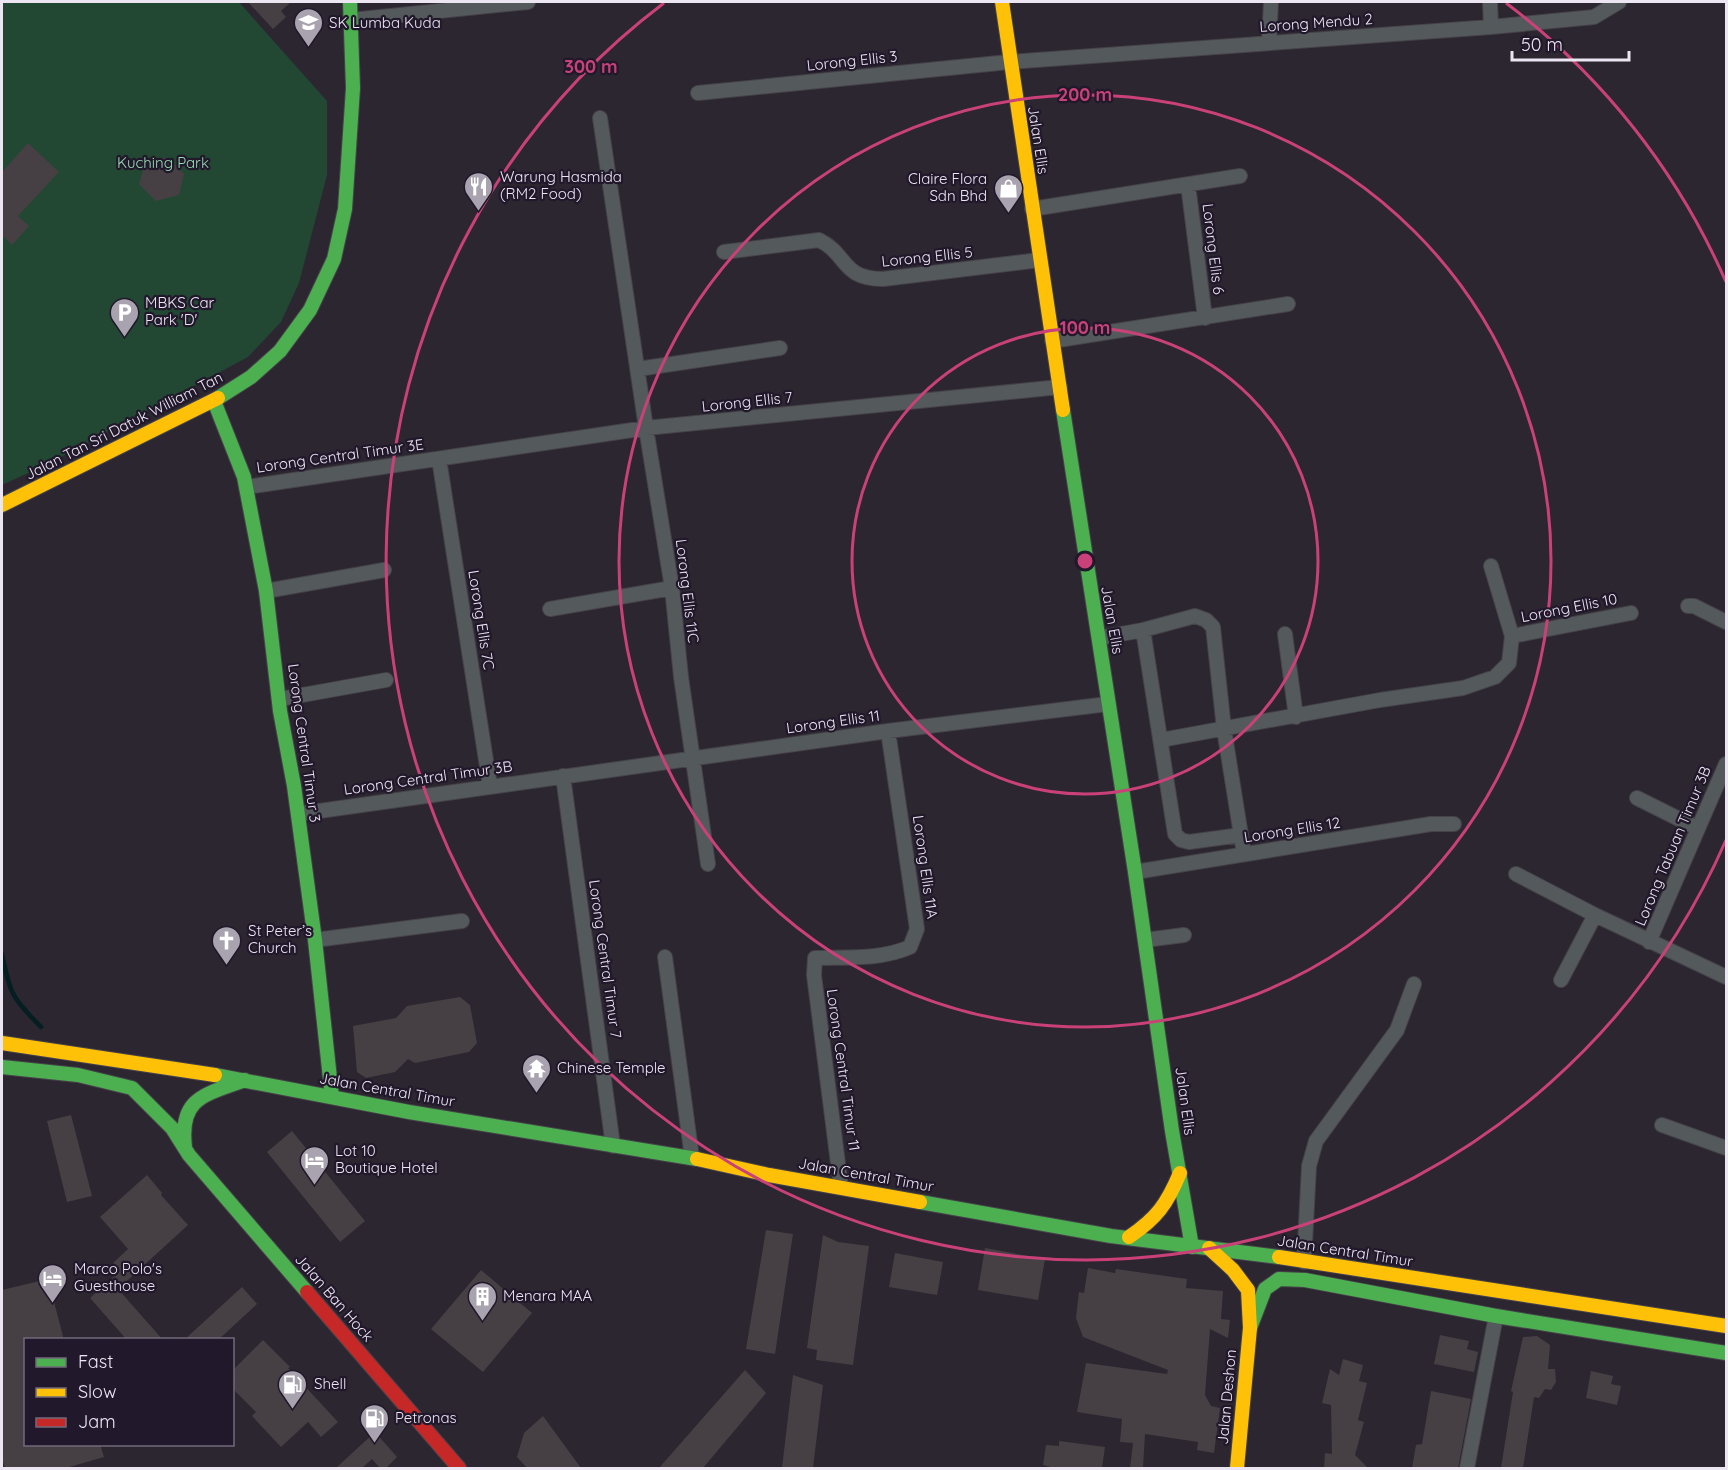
<svg xmlns="http://www.w3.org/2000/svg" width="1728" height="1470" viewBox="0 0 1728 1470" font-family="Quicksand,sans-serif">
  <style>
    .green { fill: #224733 }
    .lines { fill: none; stroke-linecap: round; stroke-linejoin: round }
    .stream { stroke: #041e21; stroke-width: 4.5 }
    .building { fill: #464044 }
    .street-casing { stroke: #46424a; stroke-width: 16 }
    .fast-casing { stroke: #46424a; stroke-width: 16 }
    .slow-casing { stroke: #46424a; stroke-width: 16 }
    .jam-casing { stroke: #46424a; stroke-width: 16 }
    .street { stroke: #545a5b; stroke-width: 14 }
    .fast { stroke: #4caf50; stroke-width: 14 }
    .slow { stroke: #ffc107; stroke-width: 14 }
    .jam { stroke: #c62828; stroke-width: 14 }
    .ring { fill: none; stroke: #ca4179; stroke-width: 3 }
    .labels { text-anchor: middle; stroke-width: 4.5; stroke-linejoin: round; paint-order: stroke }
    .poi-label { font-size: 15px; fill: #ece6f3; stroke: #21182b; text-anchor: start }
    .street-label { font-size: 15px; fill: #ece6f3; stroke: #21182b }
    .park-label { font-size: 15px; fill: #97deb2; stroke: #21182b }
    .centre { fill: #ca4179; stroke: #21182b; stroke-width: 3 }
    .ring-label { font-size: 18px; text-anchor: middle; font-weight: bold; fill: #ca4179; stroke: #21182b; stroke-width: 4.5; stroke-linejoin: round; paint-order: stroke }
  </style>
  <rect width="100%" height="100%" fill="#2b2630"/>
  <!-- green -->
  <path class="green" d="M 2,2 L 239,2 L 327,101 L 327,175 L 299,283 L 281,322 L 248,357 L 52,462 L 2,485 Z"/>
  <g class="lines">
    <!-- stream -->
    <path class="stream" d="M 2,954 C 10,994 12,998 41,1027"/>
  </g>
  <!-- building -->
  <path class="building" d="M 248,2 L 291,2 L 281,11 L 286,17 L 273,29 Z
    M 28,143 L 59,172 L 18,216 L 29,226 L 12,245 L 2,235 L 2,172 Z
    M 167,157 L 184,174 L 179,195 L 156,201 L 139,184 L 145,163 Z
    M 460,997 L 470,1005 L 477,1043 L 469,1052 L 415,1063 L 408,1059 L 395,1072 L 366,1078 L 357,1072 L 353,1026 L 396,1018 L 407,1006 Z
    M 71,1115 L 92,1196 L 67,1202 L 47,1121 Z
    M 292,1131 L 365,1221 L 340,1242 L 267,1152 Z
    M 147,1175 L 162,1193 L 161,1195 L 188,1225 L 118,1289 L 163,1340 L 127,1340 L 90,1298 L 120,1271 L 113,1263 L 128,1249 L 100,1217 Z
    M 766,1230 L 793,1234 L 775,1354 L 746,1349 Z
    M 823,1235 L 838,1242 L 869,1246 L 853,1365 L 816,1360 L 817,1350 L 807,1348 Z
    M 985,1248 L 1045,1259 L 1038,1300 L 978,1290 Z
    M 895,1253 L 943,1262 L 937,1295 L 889,1287 Z
    M 1088,1268 L 1115,1273 L 1116,1269 L 1187,1279 L 1186,1288 L 1223,1291 L 1221,1319 L 1230,1320 L 1228,1338 L 1210,1329 L 1205,1395 L 1211,1406 L 1220,1408 L 1214,1453 L 1197,1450 L 1198,1442 L 1145,1434 L 1143,1468 L 1130,1468 L 1133,1443 L 1120,1442 L 1122,1419 L 1077,1412 L 1086,1363 L 1167,1374 L 1168,1370 L 1083,1337 L 1076,1318 L 1079,1292 L 1084,1293 Z
    M 481,1270 L 532,1313 L 483,1372 L 431,1329 Z
    M 48,1279 L 64,1340 L 26,1340 L 26,1444 L 100,1444 L 104,1457 L 66,1468 L 5,1468 L 2,1459 L 2,1290 Z
    M 242,1287 L 257,1304 L 218,1340 L 184,1340 Z
    M 1440,1335 L 1469,1341 L 1467,1349 L 1478,1352 L 1474,1372 L 1434,1364 Z
    M 1537,1336 L 1550,1345 L 1548,1369 L 1555,1369 L 1556,1382 L 1551,1390 L 1545,1389 L 1539,1398 L 1534,1397 L 1523,1468 L 1501,1468 L 1513,1392 L 1511,1391 L 1523,1337 Z
    M 263,1340 L 290,1367 L 288,1368 L 338,1422 L 321,1437 L 308,1422 L 281,1447 L 252,1416 L 256,1412 L 232,1388 L 232,1371 Z
    M 1343,1359 L 1363,1365 L 1359,1381 L 1367,1383 L 1358,1420 L 1364,1422 L 1355,1455 L 1368,1468 L 1324,1468 L 1325,1453 L 1332,1454 L 1331,1405 L 1322,1403 L 1330,1369 L 1339,1375 Z
    M 745,1370 L 766,1393 L 703,1468 L 659,1468 Z
    M 1591,1371 L 1613,1376 L 1611,1384 L 1621,1386 L 1617,1405 L 1586,1398 Z
    M 793,1375 L 823,1385 L 813,1468 L 782,1468 Z
    M 1431,1391 L 1471,1399 L 1458,1468 L 1412,1468 L 1416,1445 L 1422,1444 Z
    M 543,1416 L 581,1468 L 527,1468 L 517,1457 L 524,1433 Z
    M 375,1432 L 397,1457 L 386,1468 L 380,1468 L 372,1459 L 362,1468 L 336,1468 Z
    M 1059,1441 L 1105,1447 L 1102,1468 L 1054,1468 L 1043,1465 L 1046,1445 L 1059,1446 Z"/>
  <g class="lines">
    <defs>
      <path id="street" d="M 1490,2 L 1491,27
        M 351,20 L 528,2
        M 1269,42 L 1271,2
        M 698,93 L 1009,62 L 1491,27 L 1594,17 L 1619,2
        M 600,118 L 646,428 L 672,588 L 681,677 L 708,864
        M 1188,185 L 1205,318
        M 1032,209 L 1240,176
        M 724,252 L 819,240 C 848,254 841,279 883,279 L 1040,260
        M 1052,341 L 1288,304
        M 638,369 L 780,348
        M 439,459 L 490,786
        M 246,487 L 646,428 L 1060,387
        M 266,591 L 384,570
        M 1688,606 L 1694,606 L 1726,622
        M 550,609 L 672,588
        M 1143,630 L 1175,834 L 1181,840 L 1189,842 L 1241,835
        M 1285,634 L 1296,717
        M 1512,636 L 1631,613
        M 1099,638 L 1143,630 L 1195,616 L 1206,620 L 1213,627 L 1224,729 L 1244,854
        M 280,699 L 386,680
        M 1161,740 L 1380,700 L 1463,688 L 1495,677 L 1509,663 L 1512,636 L 1491,566
        M 563,776 L 613,1146
        M 1637,798 L 1697,828
        M 298,814 L 888,731 L 1108,704
        M 1135,872 L 1431,824 L 1454,824
        M 1516,874 L 1595,915 L 1726,977
        M 315,940 L 462,921
        M 1145,940 L 1184,935
        M 1649,942 L 1726,764
        M 665,957 L 692,1158
        M 1561,980 L 1595,915
        M 1662,1125 L 1726,1148
        M 841,1187 L 814,975 L 815,958 C 847,957 880,960 910,947 L 917,929 L 888,731
        M 1304,1262 L 1309,1166 L 1316,1141 L 1397,1030 L 1414,984
        M 1467,1468 L 1496,1316"/>
      <path id="fast" d="M 218,398 L 251,377 L 280,351 L 310,310 L 334,259 L 345,209 L 353,88 L 350,2
        M 214,401 L 244,477 L 266,591 L 280,711 L 294,786 L 315,940 L 332,1097
        M 1063,410 L 1135,872 L 1172,1131 L 1192,1247
        M 2,1067 L 78,1075 L 132,1088 L 172,1128 L 189,1155 L 307,1292
        M 215,1075 L 409,1112 L 697,1159
        M 185,1147 C 179,1097 205,1095 245,1080
        M 920,1202 L 1111,1236 L 1279,1257
        M 1250,1328 L 1265,1289 L 1279,1279 L 1305,1280 L 1496,1316 L 1726,1353"/>
      <path id="slow" d="M 1002,2 L 1063,410
        M 2,505 L 218,398
        M 2,1043 L 215,1075
        M 697,1159 L 769,1175 L 920,1202
        M 1129,1237 C 1157,1218 1167,1204 1180,1173
        M 1209,1248 L 1233,1270 L 1248,1290 L 1250,1328 L 1237,1468
        M 1279,1257 L 1726,1326"/>
      <path id="jam" d="M 307,1292 L 459,1468"/>
    </defs>
    <!-- street casing -->
    <use href="#street" class="street-casing"/>
    <!-- fast casing -->
    <use href="#fast" class="fast-casing"/>
    <!-- slow casing -->
    <use href="#slow" class="slow-casing"/>
    <!-- jam casing -->
    <use href="#jam" class="jam-casing"/>
    <!-- street -->
    <use href="#street" class="street"/>
    <!-- fast -->
    <use href="#fast" class="fast"/>
    <!-- slow -->
    <use href="#slow" class="slow"/>
    <!-- jam -->
    <use href="#jam" class="jam"/>
  </g>
  <!-- distance rings -->
  <g class="ring">
    <circle cx="1085" cy="561" r="233"/>
    <circle cx="1085" cy="561" r="466"/>
    <path d="M1726 840A699 699 0 1 1 664 3M1506 3A699 699 0 0 1 1726 282"/>
  </g>
  <!-- icons -->
  <defs>
    <symbol id="school-pin" viewBox="-11 -11 22 30"><path d="M0 17L-7.5 6A9.5 9.5 0 1 1 7.5 6Z" fill="#a8a3af" stroke="#21182b"/><path d="M0-5L7-2L0 1L-7-2ZM-4 1L0 2.5L4 1V4Q0 6-4 4Z" fill="#fff"/></symbol>
    <symbol id="restaurant-pin" viewBox="-11 -11 22 30"><path d="M0 17L-7.5 6A9.5 9.5 0 1 1 7.5 6Z" fill="#a8a3af" stroke="#21182b"/><path d="M-5-6h1v4h1v-4h1v4h1v-4h1v5L-1.5 .5V6h-2V.5L-5-1ZM5-6V6H3V1.5H1.5Q1.5-4 5-6Z" fill="#fff"/></symbol>
    <symbol id="shop-pin" viewBox="-11 -11 22 30"><path d="M0 17L-7.5 6A9.5 9.5 0 1 1 7.5 6Z" fill="#a8a3af" stroke="#21182b"/><path d="M-5-2.5h2.3a2.7 3.5 0 0 1 5.4 0H5L5.5 6h-11ZM-1.5-2.5h3a1.5 2.3 0 0 0-3 0Z" fill="#fff"/></symbol>
    <symbol id="parking-pin" viewBox="-11 -11 22 30"><path d="M0 17L-7.5 6A9.5 9.5 0 1 1 7.5 6Z" fill="#a8a3af" stroke="#21182b"/><path d="M-3.5-5.5H1a3.5 3.5 0 0 1 0 7H-1V5.5H-3.5ZM-1-3.4V-.6H.8a1.4 1.4 0 0 0 0-2.8Z" fill="#fff"/></symbol>
    <symbol id="church-pin" viewBox="-11 -11 22 30"><path d="M0 17L-7.5 6A9.5 9.5 0 1 1 7.5 6Z" fill="#a8a3af" stroke="#21182b"/><path d="M-1.2-6h2.4v3.5h3.3v2.4h-3.3V6h-2.4V-.1h-3.3v-2.4h3.3Z" fill="#fff"/></symbol>
    <symbol id="temple-pin" viewBox="-11 -11 22 30"><path d="M0 17L-7.5 6A9.5 9.5 0 1 1 7.5 6Z" fill="#a8a3af" stroke="#21182b"/><path d="M0-6L5-2H3V0L6.5 2.5H4V6H1.5V3h-3V6H-4V2.5H-6.5L-3 0V-2H-5Z" fill="#fff"/></symbol>
    <symbol id="hotel-pin" viewBox="-11 -11 22 30"><path d="M0 17L-7.5 6A9.5 9.5 0 1 1 7.5 6Z" fill="#a8a3af" stroke="#21182b"/><path d="M-6-4.5h1.5V1H6V5H4.5V3h-9V5H-6ZM-4 0a1.8 1.8 0 1 1 3.6 0ZM.5 0V-2.5h3Q6-2.5 6 0Z" fill="#fff"/></symbol>
    <symbol id="building-pin" viewBox="-11 -11 22 30"><path d="M0 17L-7.5 6A9.5 9.5 0 1 1 7.5 6Z" fill="#a8a3af" stroke="#21182b"/><path d="M-4-6H4V6H1V3H-1V6H-4ZM-2.5-4.3h1.7v1.8h-1.7ZM.8-4.3h1.7v1.8H.8ZM-2.5-1h1.7V.8h-1.7ZM.8-1h1.7V.8H.8Z" fill="#fff"/></symbol>
    <symbol id="fuel-pin" viewBox="-11 -11 22 30"><path d="M0 17L-7.5 6A9.5 9.5 0 1 1 7.5 6Z" fill="#a8a3af" stroke="#21182b"/><path d="M-5.5-6h7V0h2V4h1.3V-2.5L3-4.5l.8-.8L6-3V5H2.5V1h-1V6h-7ZM-4.2-4.7v3.2H.2V-4.7Z" fill="#fff"/></symbol>
  </defs>
  <g fill-rule="evenodd">
    <use href="#school-pin" x="292" y="6" width="33" height="45"/>
    <use href="#restaurant-pin" x="462" y="170" width="33" height="45"/>
    <use href="#shop-pin" x="992" y="172" width="33" height="45"/>
    <use href="#parking-pin" x="108" y="296" width="33" height="45"/>
    <use href="#church-pin" x="210" y="924" width="33" height="45"/>
    <use href="#temple-pin" x="520" y="1052" width="33" height="45"/>
    <use href="#hotel-pin" x="298" y="1144" width="33" height="45"/>
    <use href="#hotel-pin" x="36" y="1262" width="33" height="45"/>
    <use href="#building-pin" x="466" y="1280" width="33" height="45"/>
    <use href="#fuel-pin" x="276" y="1368" width="33" height="45"/>
    <use href="#fuel-pin" x="358" y="1402" width="33" height="45"/>
  </g>
  <g class="labels">
    <!-- poi labels -->
    <g class="poi-label">
      <text x="329" y="28">SK Lumba Kuda</text>
      <text x="500" y="182">Warung Hasmida<tspan x="500" dy="17">(RM2 Food)</tspan></text>
      <text x="987" y="184" text-anchor="end">Claire Flora<tspan x="987" dy="17">Sdn Bhd</tspan></text>
      <text x="145" y="308">MBKS Car<tspan x="145" dy="17">Park 'D'</tspan></text>
      <text x="248" y="936">St Peter’s<tspan x="248" dy="17">Church</tspan></text>
      <text x="557" y="1073">Chinese Temple</text>
      <text x="335" y="1156">Lot 10<tspan x="335" dy="17">Boutique Hotel</tspan></text>
      <text x="74" y="1274">Marco Polo's<tspan x="74" dy="17">Guesthouse</tspan></text>
      <text x="503" y="1301">Menara MAA</text>
      <text x="314" y="1389">Shell</text>
      <text x="395" y="1423">Petronas</text>
    </g>
    <!-- street labels -->
    <g class="street-label">
      <text transform="translate(1316 23) rotate(-4)" y="5">Lorong Mendu 2</text>
      <text transform="translate(852 61) rotate(-6)" y="5">Lorong Ellis 3</text>
      <text transform="translate(1038 140) rotate(81)" y="5">Jalan Ellis</text>
      <text transform="translate(1213 249) rotate(83)" y="5">Lorong Ellis 6</text>
      <text transform="translate(927 257) rotate(-6)" y="5">Lorong Ellis 5</text>
      <text transform="translate(747 402) rotate(-6)" y="5">Lorong Ellis 7</text>
      <text transform="translate(124 426) rotate(-27)" y="5">Jalan Tan Sri Datuk William Tan</text>
      <text transform="translate(340 456) rotate(-8)" y="5">Lorong Central Timur 3E</text>
      <text transform="translate(687 591) rotate(83)" y="5">Lorong Ellis 11C</text>
      <text transform="translate(1569 608) rotate(-11)" y="5">Lorong Ellis 10</text>
      <text transform="translate(481 620) rotate(81)" y="5">Lorong Ellis 7C</text>
      <text transform="translate(1112 620) rotate(80)" y="5">Jalan Ellis</text>
      <text transform="translate(833 722) rotate(-8)" y="5">Lorong Ellis 11</text>
      <text transform="translate(304 743) rotate(82)" y="5">Lorong Central Timur 3</text>
      <text transform="translate(428 778) rotate(-8)" y="5">Lorong Central Timur 3B</text>
      <text transform="translate(1292 830) rotate(-9)" y="5">Lorong Ellis 12</text>
      <text transform="translate(1673 846) rotate(-67)" y="5">Lorong Tabuan Timur 3B</text>
      <text transform="translate(925 867) rotate(82)" y="5">Lorong Ellis 11A</text>
      <text transform="translate(605 959) rotate(82)" y="5">Lorong Central Timur 7</text>
      <text transform="translate(843 1070) rotate(82)" y="5">Lorong Central Timur 11</text>
      <text transform="translate(387 1090) rotate(10)" y="5">Jalan Central Timur</text>
      <text transform="translate(1185 1101) rotate(82)" y="5">Jalan Ellis</text>
      <text transform="translate(866 1175) rotate(10)" y="5">Jalan Central Timur</text>
      <text transform="translate(1345 1251) rotate(9)" y="5">Jalan Central Timur</text>
      <text transform="translate(334 1298) rotate(49)" y="5">Jalan Ban Hock</text>
      <text transform="translate(1227 1397) rotate(-85)" y="5">Jalan Deshon</text>
    </g>
    <!-- park labels -->
    <g class="park-label">
      <text x="163" y="168">Kuching Park</text>
    </g>
  </g>
  <circle cx="1085" cy="561" r="9" class="centre"/>
  <g class="ring-label">
    <text x="591" y="73">300 m</text>
    <text x="1085" y="101">200 m</text>
    <text x="1085" y="334">100 m</text>
  </g>
  <!-- border -->
  <rect width="1728" height="1470" fill="none" stroke="#ece6f3" stroke-width="6"/>
  <!-- legend -->
  <rect x="24" y="1338" width="210" height="108" fill="#21182b" stroke="#726a7b" stroke-width="1.5"/>
  <rect x="36" y="1358" width="30" height="9" fill="#4caf50" stroke="#726a7b" stroke-width="1.5"/>
  <text x="78" y="1368" font-size="18" fill="#ece6f3">Fast</text>
  <rect x="36" y="1388" width="30" height="9" fill="#ffc107" stroke="#726a7b" stroke-width="1.5"/>
  <text x="78" y="1398" font-size="18" fill="#ece6f3">Slow</text>
  <rect x="36" y="1418" width="30" height="9" fill="#c62828" stroke="#726a7b" stroke-width="1.5"/>
  <text x="78" y="1428" font-size="18" fill="#ece6f3">Jam</text>
  <!-- scale -->
  <path d="M1512 51v9h117v-9" fill="none" stroke="#ece6f3" stroke-width="3"/>
  <text x="1521" y="51" font-size="18" fill="#ece6f3" stroke="#21182b" stroke-width="4.5" paint-order="stroke">50 m</text>
</svg>
